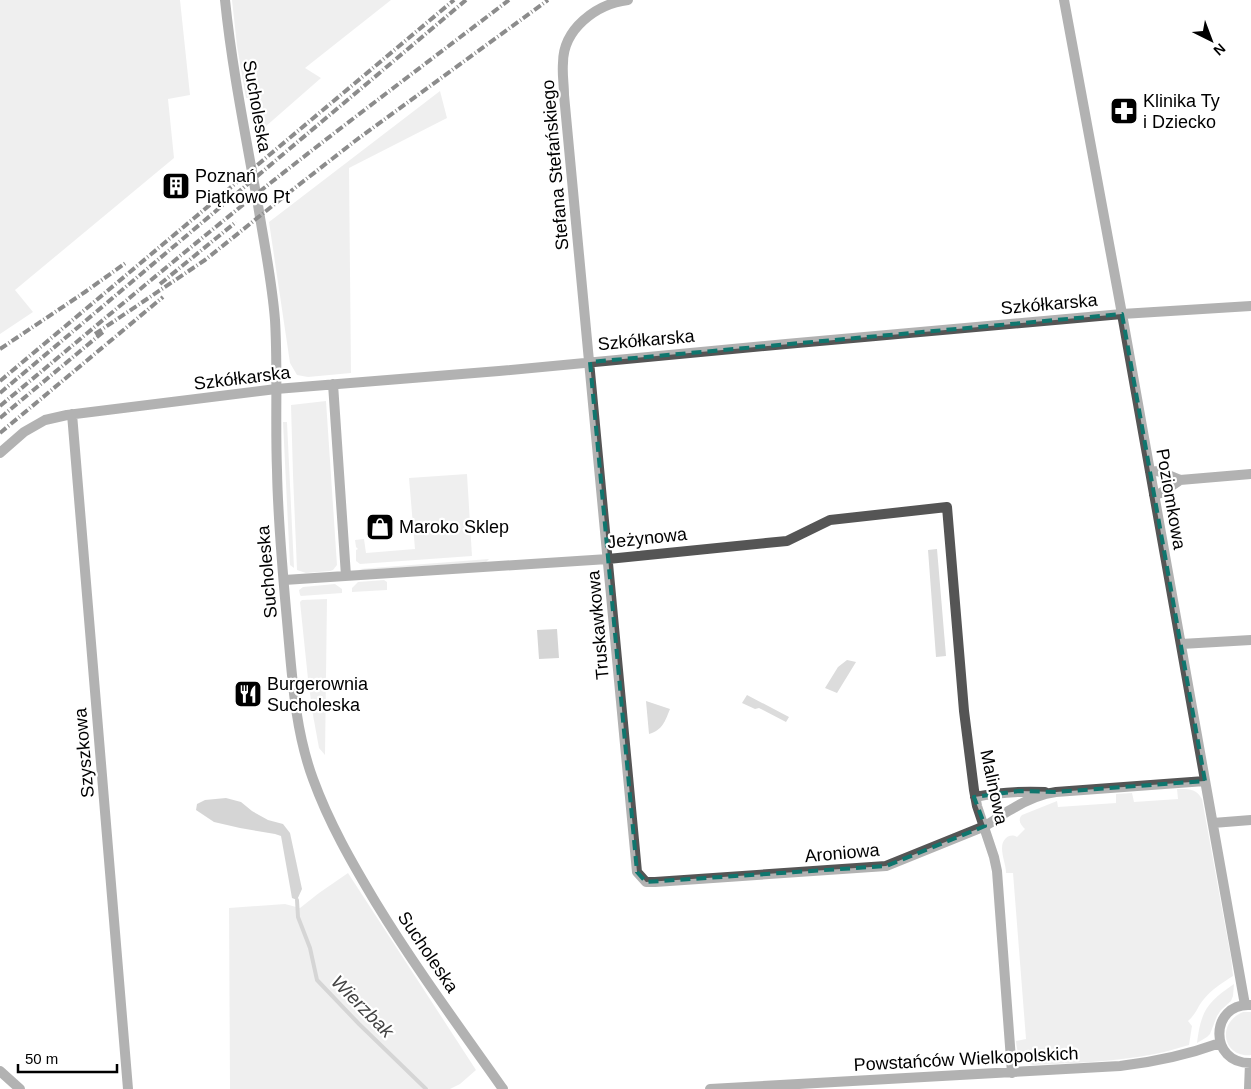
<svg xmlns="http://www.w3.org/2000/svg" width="1251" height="1089" viewBox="0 0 1251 1089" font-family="Helvetica,sans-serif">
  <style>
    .green { fill: #dcdcdc }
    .water { fill: #a3a3a3 }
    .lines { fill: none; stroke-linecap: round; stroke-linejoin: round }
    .stream { stroke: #a3a3a3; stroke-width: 4 }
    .minor { stroke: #555; stroke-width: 10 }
    .tertiary { stroke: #555; stroke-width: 10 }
    .rail { stroke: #000; stroke-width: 4; stroke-dasharray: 8 2.5 1 2.5; stroke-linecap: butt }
    .marked { fill: none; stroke: #0f766e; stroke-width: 4; stroke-dasharray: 10 6; stroke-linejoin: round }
    .labels { text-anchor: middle; stroke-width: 4.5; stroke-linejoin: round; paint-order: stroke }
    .poi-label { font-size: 18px; fill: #000; stroke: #fff; text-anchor: start }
    .street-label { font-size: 18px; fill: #000; stroke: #fff }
    .water-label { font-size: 19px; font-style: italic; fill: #444; stroke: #fff }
  </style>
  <rect width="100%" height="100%" fill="#fff"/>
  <!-- green -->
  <path class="green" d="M 0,0 L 180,0 L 190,95 L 168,99 L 174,158 L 15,290 L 33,312 L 0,334 Z
    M 232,0 L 391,0 L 305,68 L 321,78 L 265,127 L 260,129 L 257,128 L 256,126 L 251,98 L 246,98 L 237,46 Z
    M 440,91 L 447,118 L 349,168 L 351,373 L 308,377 L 297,375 L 290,363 L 269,222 Z
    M 326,401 L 337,565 L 333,570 L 330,571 L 306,573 L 297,570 L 293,475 L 291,405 Z
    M 283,422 L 287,422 L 294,568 L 290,565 Z
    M 467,474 L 472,556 L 360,564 L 356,561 L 356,550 L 358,549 L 356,547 L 355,540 L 364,539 L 366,553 L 415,549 L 409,478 Z
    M 937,549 L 946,656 L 936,657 L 928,550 Z
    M 489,559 L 486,562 L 363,570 L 359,569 Z
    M 384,580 L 387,582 L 387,590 L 352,592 L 352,588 L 358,582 Z
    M 335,584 L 342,589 L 342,593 L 301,596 L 300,595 L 299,590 L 303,587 Z
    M 327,599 L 325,755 L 319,748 L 313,715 L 308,679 L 300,602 L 302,600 Z
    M 847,660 L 856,662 L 837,693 L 825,688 L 838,667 Z
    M 747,695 L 789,717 L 786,722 L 759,708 L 755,709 L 742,703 Z
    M 646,701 L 670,709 C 665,721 663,730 649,734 Z
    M 1177,789 C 1188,789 1196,788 1202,799 L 1231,958 L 1233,976 C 1222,983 1212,989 1204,999 C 1197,1007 1197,1013 1188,1021 L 1192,1026 L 1189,1045 C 1177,1048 1166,1052 1155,1054 C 1114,1062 1074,1063 1033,1065 C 1020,1062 1017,1053 1016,1041 L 1026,1039 L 1013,873 L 1006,873 C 1006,862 997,846 1006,838 C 1010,835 1013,835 1017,837 L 1025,829 C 1021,825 1017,820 1022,815 L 1057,801 L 1058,807 L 1116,803 L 1116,794 L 1132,793 L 1134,802 L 1178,799 Z
    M 348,873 L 476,1070 L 460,1084 L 450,1089 L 230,1089 L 229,908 L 285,904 L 300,908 L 319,893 Z
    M 1234,984 L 1233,996 L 1231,1001 L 1221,1010 L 1217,1016 L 1210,1034 L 1207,1037 L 1197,1043 C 1201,1011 1207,1002 1234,984 Z
    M 1243,1012 L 1251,1012 L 1251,1055 C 1224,1058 1215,1024 1243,1012 Z"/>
  <!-- water -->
  <path class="water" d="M 557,629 L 559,658 L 539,659 L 537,630 Z
    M 226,798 L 241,802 L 252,811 L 268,820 L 283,824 L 290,833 L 302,889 L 297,900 L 292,898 L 281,836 L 275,834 L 240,828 L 214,822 L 196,810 L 197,804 L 205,800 Z"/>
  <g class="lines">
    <!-- stream -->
    <path class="stream" d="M 297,900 L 298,917 L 310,948 L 317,980 L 359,1024 L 426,1089"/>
    <!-- minor -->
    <path class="minor" d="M 628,0 C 596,4 563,29 563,63 C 562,74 564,84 564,95 L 637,872 L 646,882 L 655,882 L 886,866 L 985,826 C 994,821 1002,814 1012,809 C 1025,801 1040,794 1056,792 L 1205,781
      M 1064,0 L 1122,314 L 1245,1005
      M 333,384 L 346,576
      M 72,414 L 128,1089
      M 0,453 L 24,432 L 45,420 L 67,415 L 276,389 L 499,371 L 786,344 L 1122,314 L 1251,306
      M 1150,472 L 1158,471 L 1180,480 L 1251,474
      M 1154,495 L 1161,493 L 1180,480
      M 284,580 L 608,559 L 766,543 L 787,541 L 830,520 L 947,507 L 964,711 L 974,790 L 977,806 L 994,857 L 997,871 L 1012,1073
      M 1181,644 L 1251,640
      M 975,797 C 999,792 1020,791 1045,792
      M 1213,823 L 1251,820
      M 1250,1005 C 1210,1003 1208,1064 1251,1063
      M 0,1071 L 20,1089
      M 710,1089 L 1120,1066 C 1154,1062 1187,1055 1220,1043
      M 1249,1089 L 1250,1063"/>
    <!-- tertiary -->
    <path class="tertiary" d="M 225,0 C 232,69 246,137 258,205 C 264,243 272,281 275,320 C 278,370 275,420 277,470 C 278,528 284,586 289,643 C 293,689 297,736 313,779 C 329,823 352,863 376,903 C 415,967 460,1028 503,1089"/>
    <!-- rail -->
    <path class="rail" d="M 160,284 L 236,222
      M 95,334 L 205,260 L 291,191 L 355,141 L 548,0
      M 0,349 L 85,292 L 127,262
      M 0,381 L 454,0
      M 0,393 L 466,0
      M 0,406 C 84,336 168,265 254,196 C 338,129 424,65 509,0
      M 0,418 L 103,332
      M 0,433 L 163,297"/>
  </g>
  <!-- marked area -->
  <path d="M0 0H1251V1089H0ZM 1122,314 L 1205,781 L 1056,792 L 1019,791 L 974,797 L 985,826 L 886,866 L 646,882 L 637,872 L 590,362 Z" fill="#fff" fill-opacity=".55" fill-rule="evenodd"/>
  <path class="marked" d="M 1122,314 L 1205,781 L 1056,792 L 1019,791 L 974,797 L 985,826 L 886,866 L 646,882 L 637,872 L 590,362 Z"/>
  <!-- icons -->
  <defs>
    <symbol id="pharmacy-square" viewBox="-11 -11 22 22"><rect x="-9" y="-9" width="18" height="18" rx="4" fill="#000" stroke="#fff"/><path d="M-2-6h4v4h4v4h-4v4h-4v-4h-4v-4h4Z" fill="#fff"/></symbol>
    <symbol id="building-square" viewBox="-11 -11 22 22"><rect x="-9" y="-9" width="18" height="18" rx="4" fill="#000" stroke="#fff"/><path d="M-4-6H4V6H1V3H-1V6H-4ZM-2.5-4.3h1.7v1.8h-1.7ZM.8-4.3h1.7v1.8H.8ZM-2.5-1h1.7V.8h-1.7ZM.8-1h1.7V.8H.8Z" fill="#fff"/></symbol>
    <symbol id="shop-square" viewBox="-11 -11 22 22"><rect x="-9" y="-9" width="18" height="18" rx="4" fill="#000" stroke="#fff"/><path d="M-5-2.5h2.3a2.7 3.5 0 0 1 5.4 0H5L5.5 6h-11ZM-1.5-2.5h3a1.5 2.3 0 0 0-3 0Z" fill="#fff"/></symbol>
    <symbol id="restaurant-square" viewBox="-11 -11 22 22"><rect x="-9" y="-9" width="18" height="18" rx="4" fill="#000" stroke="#fff"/><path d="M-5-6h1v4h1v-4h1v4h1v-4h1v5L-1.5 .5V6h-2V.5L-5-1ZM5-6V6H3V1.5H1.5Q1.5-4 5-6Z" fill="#fff"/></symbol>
  </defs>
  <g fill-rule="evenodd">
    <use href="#pharmacy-square" x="1108" y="95" width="32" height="32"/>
    <use href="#building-square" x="160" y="170" width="32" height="32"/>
    <use href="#shop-square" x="364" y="511" width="32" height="32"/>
    <use href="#restaurant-square" x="232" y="678" width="32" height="32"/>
  </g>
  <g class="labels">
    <!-- poi labels -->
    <g class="poi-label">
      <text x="1143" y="107">Klinika Ty<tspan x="1143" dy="21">i Dziecko</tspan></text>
      <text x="195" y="182">Poznań<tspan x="195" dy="21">Piątkowo Pt</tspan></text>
      <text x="399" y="533">Maroko Sklep</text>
      <text x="267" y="690">Burgerownia<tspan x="267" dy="21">Sucholeska</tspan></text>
    </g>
    <!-- street labels -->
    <g class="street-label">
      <text transform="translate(257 106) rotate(80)" y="6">Sucholeska</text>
      <text transform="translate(555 165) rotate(-95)" y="6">Stefana Stefańskiego</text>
      <text transform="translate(1049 304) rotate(-5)" y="6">Szkółkarska</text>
      <text transform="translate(646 340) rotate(-5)" y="6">Szkółkarska</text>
      <text transform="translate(242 378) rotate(-7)" y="6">Szkółkarska</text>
      <text transform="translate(1171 499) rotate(80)" y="6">Poziomkowa</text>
      <text transform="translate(647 538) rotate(-6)" y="6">Jeżynowa</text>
      <text transform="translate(267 572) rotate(-95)" y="6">Sucholeska</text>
      <text transform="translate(598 625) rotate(-95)" y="6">Truskawkowa</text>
      <text transform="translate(84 753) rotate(-95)" y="6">Szyszkowa</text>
      <text transform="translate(994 787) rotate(78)" y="6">Malinowa</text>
      <text transform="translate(842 853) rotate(-5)" y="6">Aroniowa</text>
      <text transform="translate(428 952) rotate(56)" y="6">Sucholeska</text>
      <text transform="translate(966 1059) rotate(-3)" y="6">Powstańców Wielkopolskich</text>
    </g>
    <!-- water labels -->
    <g class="water-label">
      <text transform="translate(363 1006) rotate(45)" y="7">Wierzbak</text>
    </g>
  </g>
  <!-- north arrow -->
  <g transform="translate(1211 40) rotate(138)" stroke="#ffffff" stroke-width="4" paint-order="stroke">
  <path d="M0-4L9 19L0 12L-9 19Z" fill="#000000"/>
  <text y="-8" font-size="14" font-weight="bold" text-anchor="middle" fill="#000000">N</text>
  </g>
  <!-- scale -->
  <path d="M18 1064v8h99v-8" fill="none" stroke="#000000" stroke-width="2.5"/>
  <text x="25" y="1064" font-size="15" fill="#000000" stroke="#ffffff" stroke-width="4" paint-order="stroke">50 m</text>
</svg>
